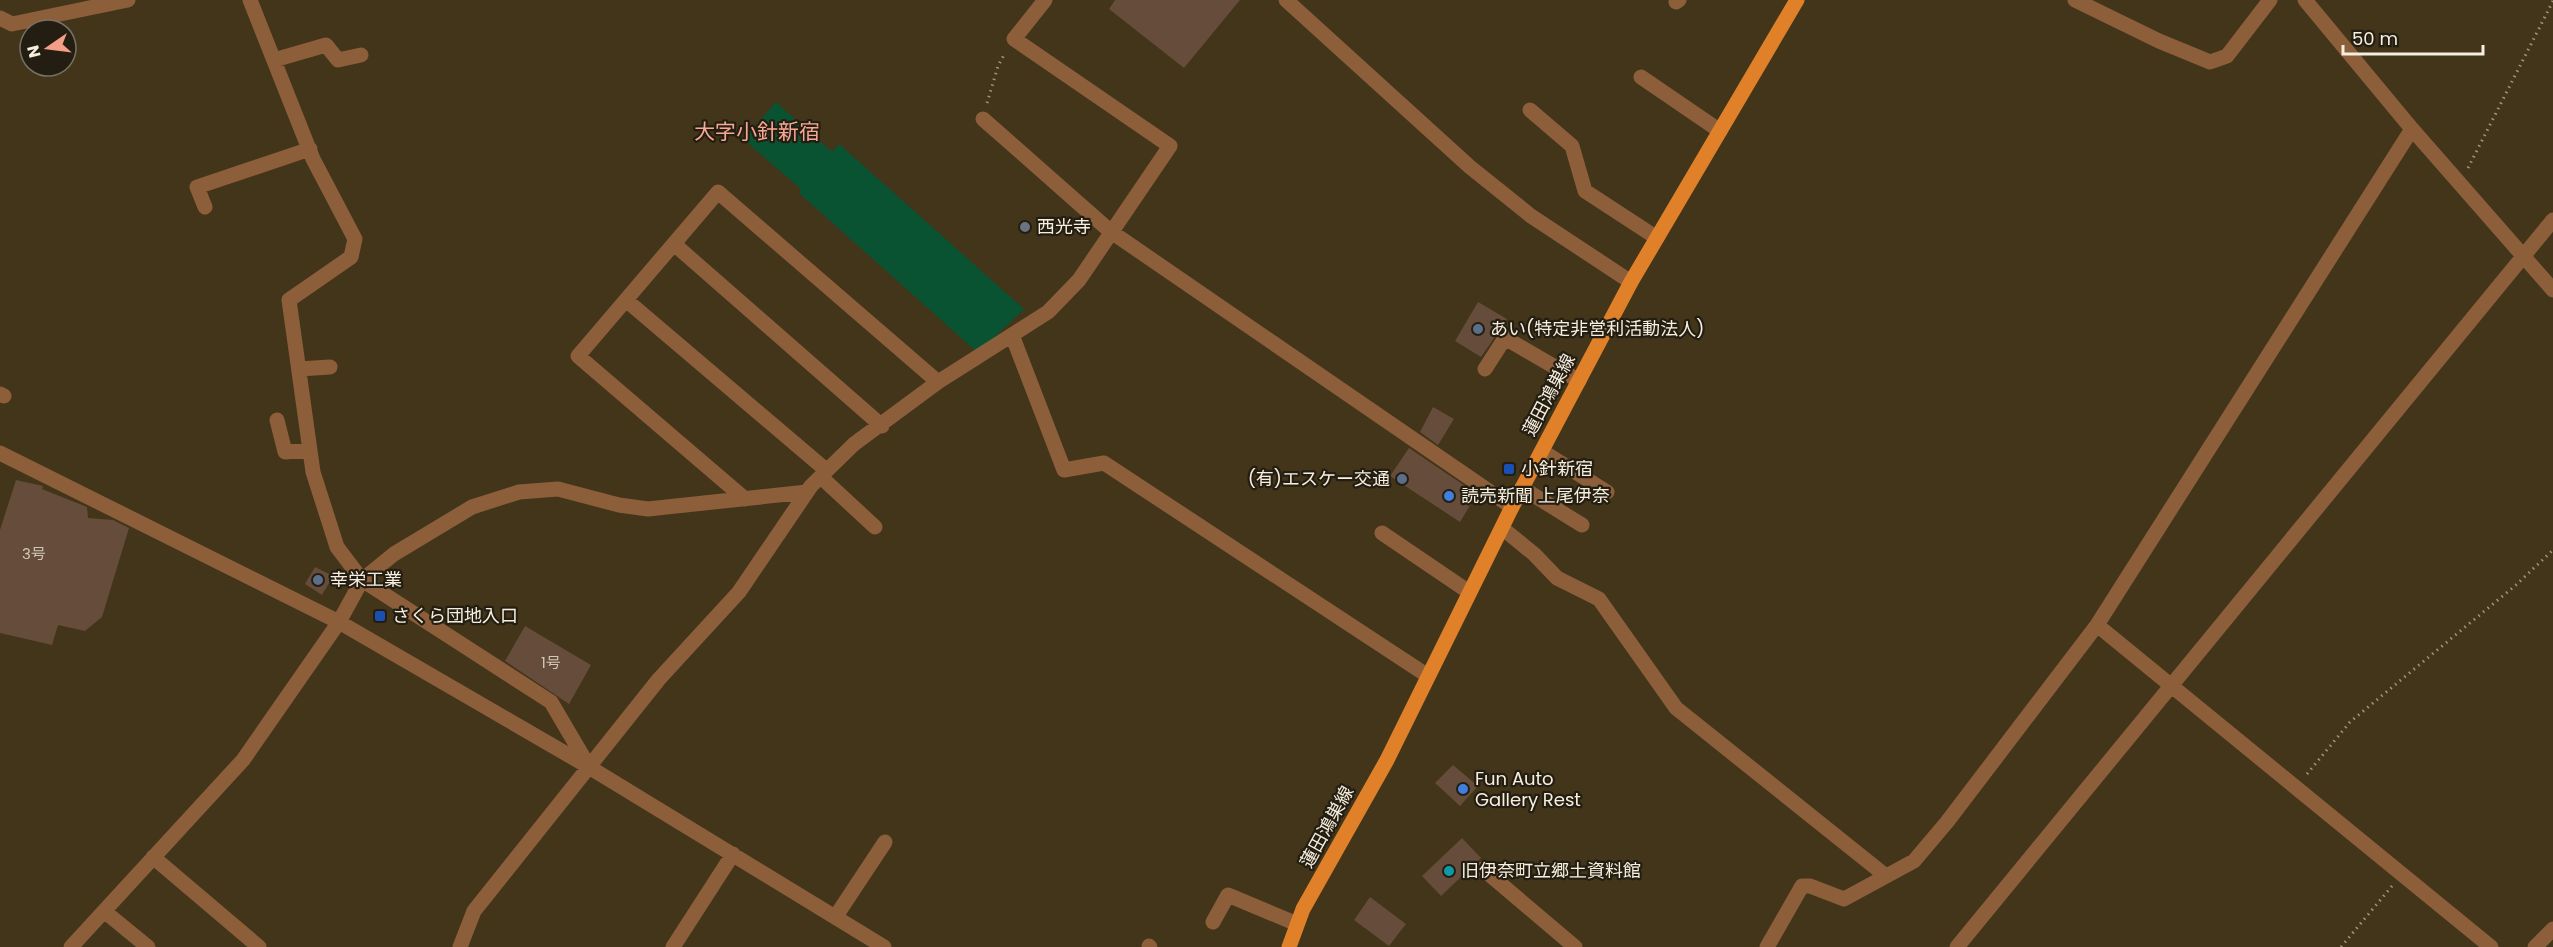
<svg xmlns="http://www.w3.org/2000/svg" width="2553" height="947" viewBox="0 0 2553 947" font-family="Poppins,'Noto Sans JP',sans-serif">
  <style>
    .green { fill: #095333 }
    .building { fill: #664c3a }
    .lines { fill: none; stroke-linecap: round; stroke-linejoin: round }
    .path { stroke: #9e947f; stroke-width: 3; stroke-dasharray: 1.5 4.5; stroke-linecap: butt }
    .minor { stroke: #8d5e3a; stroke-width: 15 }
    .major { stroke: #e0812a; stroke-width: 15 }
    .worship-dot { fill: #6b7280; stroke: #241e12; stroke-width: 2 }
    .service-dot { fill: #5c6f8a; stroke: #241e12; stroke-width: 2 }
    .transit-dot { fill: #1a4fb4; stroke: #241e12; stroke-width: 2 }
    .shop-dot { fill: #3f7fe0; stroke: #241e12; stroke-width: 2 }
    .culture-dot { fill: #0f9aa8; stroke: #241e12; stroke-width: 2 }
    .labels { text-anchor: middle; stroke-width: 4.5; stroke-linejoin: round; paint-order: stroke }
    .number-label { font-size: 15px; fill: #d2c6b5 }
    .poi-label { font-size: 18px; fill: #f6eede; stroke: #241e12; text-anchor: start }
    .street-label { font-size: 18px; fill: #f6eede; stroke: #241e12 }
    .quarter-label { font-size: 21px; fill: #f8a892; stroke: #241e12 }
  </style>
  <rect width="100%" height="100%" fill="#42351a"/>
  <!-- green -->
  <path class="green" d="M 776,102 L 832,152 L 839,144 L 1024,309 L 978,353 L 799,193 L 801,189 L 743,139 Z"/>
  <!-- building -->
  <path class="building" d="M 1115,0 L 1240,0 L 1184,68 L 1109,9 Z
    M 1478,302 L 1507,319 L 1481,357 L 1455,341 Z
    M 1433,407 L 1454,419 L 1438,445 L 1420,432 Z
    M 1409,448 L 1477,494 L 1460,522 L 1390,476 Z
    M 16,480 L 43,486 L 42,489 L 87,507 L 88,518 L 113,520 L 129,528 L 102,617 L 85,631 L 58,625 L 52,645 L 0,633 L 0,530 Z
    M 315,567 L 333,576 L 322,595 L 305,584 Z
    M 525,626 L 591,665 L 569,704 L 505,661 Z
    M 1453,765 L 1478,786 L 1460,806 L 1435,783 Z
    M 1462,838 L 1481,858 L 1441,896 L 1422,876 Z
    M 1370,897 L 1406,924 L 1389,946 L 1354,920 Z"/>
  <g class="lines">
    <!-- path -->
    <path class="path" d="M 987,103 L 998,66 L 1005,53
      M 2468,168 L 2553,1
      M 2307,774 L 2350,722 L 2516,585 L 2553,550
      M 2341,947 L 2392,886"/>
    <!-- minor -->
    <path class="minor" d="M 250,0 L 313,159 L 355,239 L 351,257 L 289,300 L 313,472 L 337,547 L 362,580 L 551,702 L 588,765
      M 1286,0 L 1470,167 L 1531,216 L 1631,282
      M 2075,0 L 2159,41 L 2210,62 L 2227,56 L 2270,0
      M 2305,0 L 2412,129 L 2553,290
      M 1676,2 L 1679,0
      M 0,18 L 12,24 L 128,0
      M 274,60 L 326,45 L 338,60 L 361,55
      M 1641,77 L 1720,131
      M 1530,110 L 1572,146 L 1585,191 L 1657,238
      M 983,119 L 1110,231 L 1512,507
      M 205,207 L 197,187 L 310,149
      M 674,244 L 882,426
      M 626,300 L 826,470
      M 1012,335 L 1064,470 L 1104,463 L 1428,676
      M 299,369 L 330,367
      M 1485,369 L 1505,338 L 1579,381
      M 0,394 L 4,396
      M 277,420 L 285,452 L 310,450
      M 1542,451 L 1607,492
      M 0,453 L 339,622 L 589,767 L 884,947
      M 821,477 L 875,527
      M 1522,488 L 1582,525
      M 745,499 L 578,356 L 718,192 L 938,382
      M 1502,528 L 1534,554 L 1557,578 L 1599,599 L 1676,708 L 1886,876
      M 1382,533 L 1469,592
      M 2097,625 L 2491,947
      M 153,857 L 259,947
      M 1483,869 L 1575,947
      M 104,911 L 148,947
      M 836,916 L 885,842
      M 1213,922 L 1228,895 L 1297,924
      M 1149,946 L 1150,947
      M 71,947 L 243,760 L 339,622 L 362,580 L 394,554 L 472,507 L 519,492 L 558,489 L 619,505 L 648,509 L 807,492
      M 460,947 L 474,911 L 659,679 L 739,592 L 811,486 L 854,444 L 938,382 L 1048,312 L 1079,280 L 1170,146 L 1014,39 L 1045,0
      M 673,947 L 733,854
      M 1767,947 L 1802,886 L 1810,886 L 1844,899 L 1914,861 L 1947,822 L 2097,625 L 2412,129
      M 1957,947 L 2553,220
      M 2535,947 L 2553,929"/>
    <!-- major -->
    <path class="major" d="M 1289,947 L 1303,909 L 1387,760 L 1512,507 L 1631,282 L 1797,0"/>
  </g>
  <!-- markers -->
  <circle class="worship-dot" cx="1025" cy="227" r="6"/>
  <g class="service-dot">
    <circle cx="1478" cy="329" r="6"/>
    <circle cx="1402" cy="479" r="6"/>
    <circle cx="318" cy="580" r="6"/>
  </g>
  <g class="transit-dot">
    <rect x="1503" y="463" width="12" height="12" rx="3"/>
    <rect x="374" y="610" width="12" height="12" rx="3"/>
  </g>
  <g class="shop-dot">
    <circle cx="1449" cy="496" r="6"/>
    <circle cx="1463" cy="789" r="6"/>
  </g>
  <circle class="culture-dot" cx="1449" cy="871" r="6"/>
  <g class="labels">
    <!-- number labels -->
    <g class="number-label">
      <text x="34" y="559">3号</text>
      <text x="551" y="668">1号</text>
    </g>
    <!-- poi labels -->
    <g class="poi-label">
      <text x="1037" y="233">西光寺</text>
      <text x="1490" y="335">あい(特定非営利活動法人)</text>
      <text x="1521" y="475">小針新宿</text>
      <text x="1390" y="485" text-anchor="end">(有)エスケー交通</text>
      <text x="1461" y="502">読売新聞 上尾伊奈</text>
      <text x="330" y="586">幸栄工業</text>
      <text x="392" y="622">さくら団地入口</text>
      <text x="1475" y="785">Fun Auto<tspan x="1475" dy="21">Gallery Rest</tspan></text>
      <text x="1461" y="877">旧伊奈町立郷土資料館</text>
    </g>
    <!-- street labels -->
    <g class="street-label">
      <text transform="translate(1549 395) rotate(-62)" y="6">蓮田鴻巣線</text>
      <text transform="translate(1327 827) rotate(-61)" y="6">蓮田鴻巣線</text>
    </g>
    <!-- quarter labels -->
    <g class="quarter-label">
      <text x="757" y="139">大字小針新宿</text>
    </g>
  </g>
  <!-- north arrow -->
  <g transform="translate(48 48) rotate(256)"><circle r="28" fill="#241e12" stroke="#787164" stroke-width="1.5"/>
  <path d="M0-4.5L10 22L0 15L-10 22Z" fill="#f49e87"/>
  <text y="-9" font-size="16" font-weight="bold" text-anchor="middle" fill="#f6eede">N</text>
  </g>
  <!-- scale -->
  <path d="M2343 45v9h140v-9" fill="none" stroke="#f6eede" stroke-width="3"/>
  <text x="2352" y="45" font-size="18" fill="#f6eede" stroke="#241e12" stroke-width="4.5" paint-order="stroke">50 m</text>
</svg>
